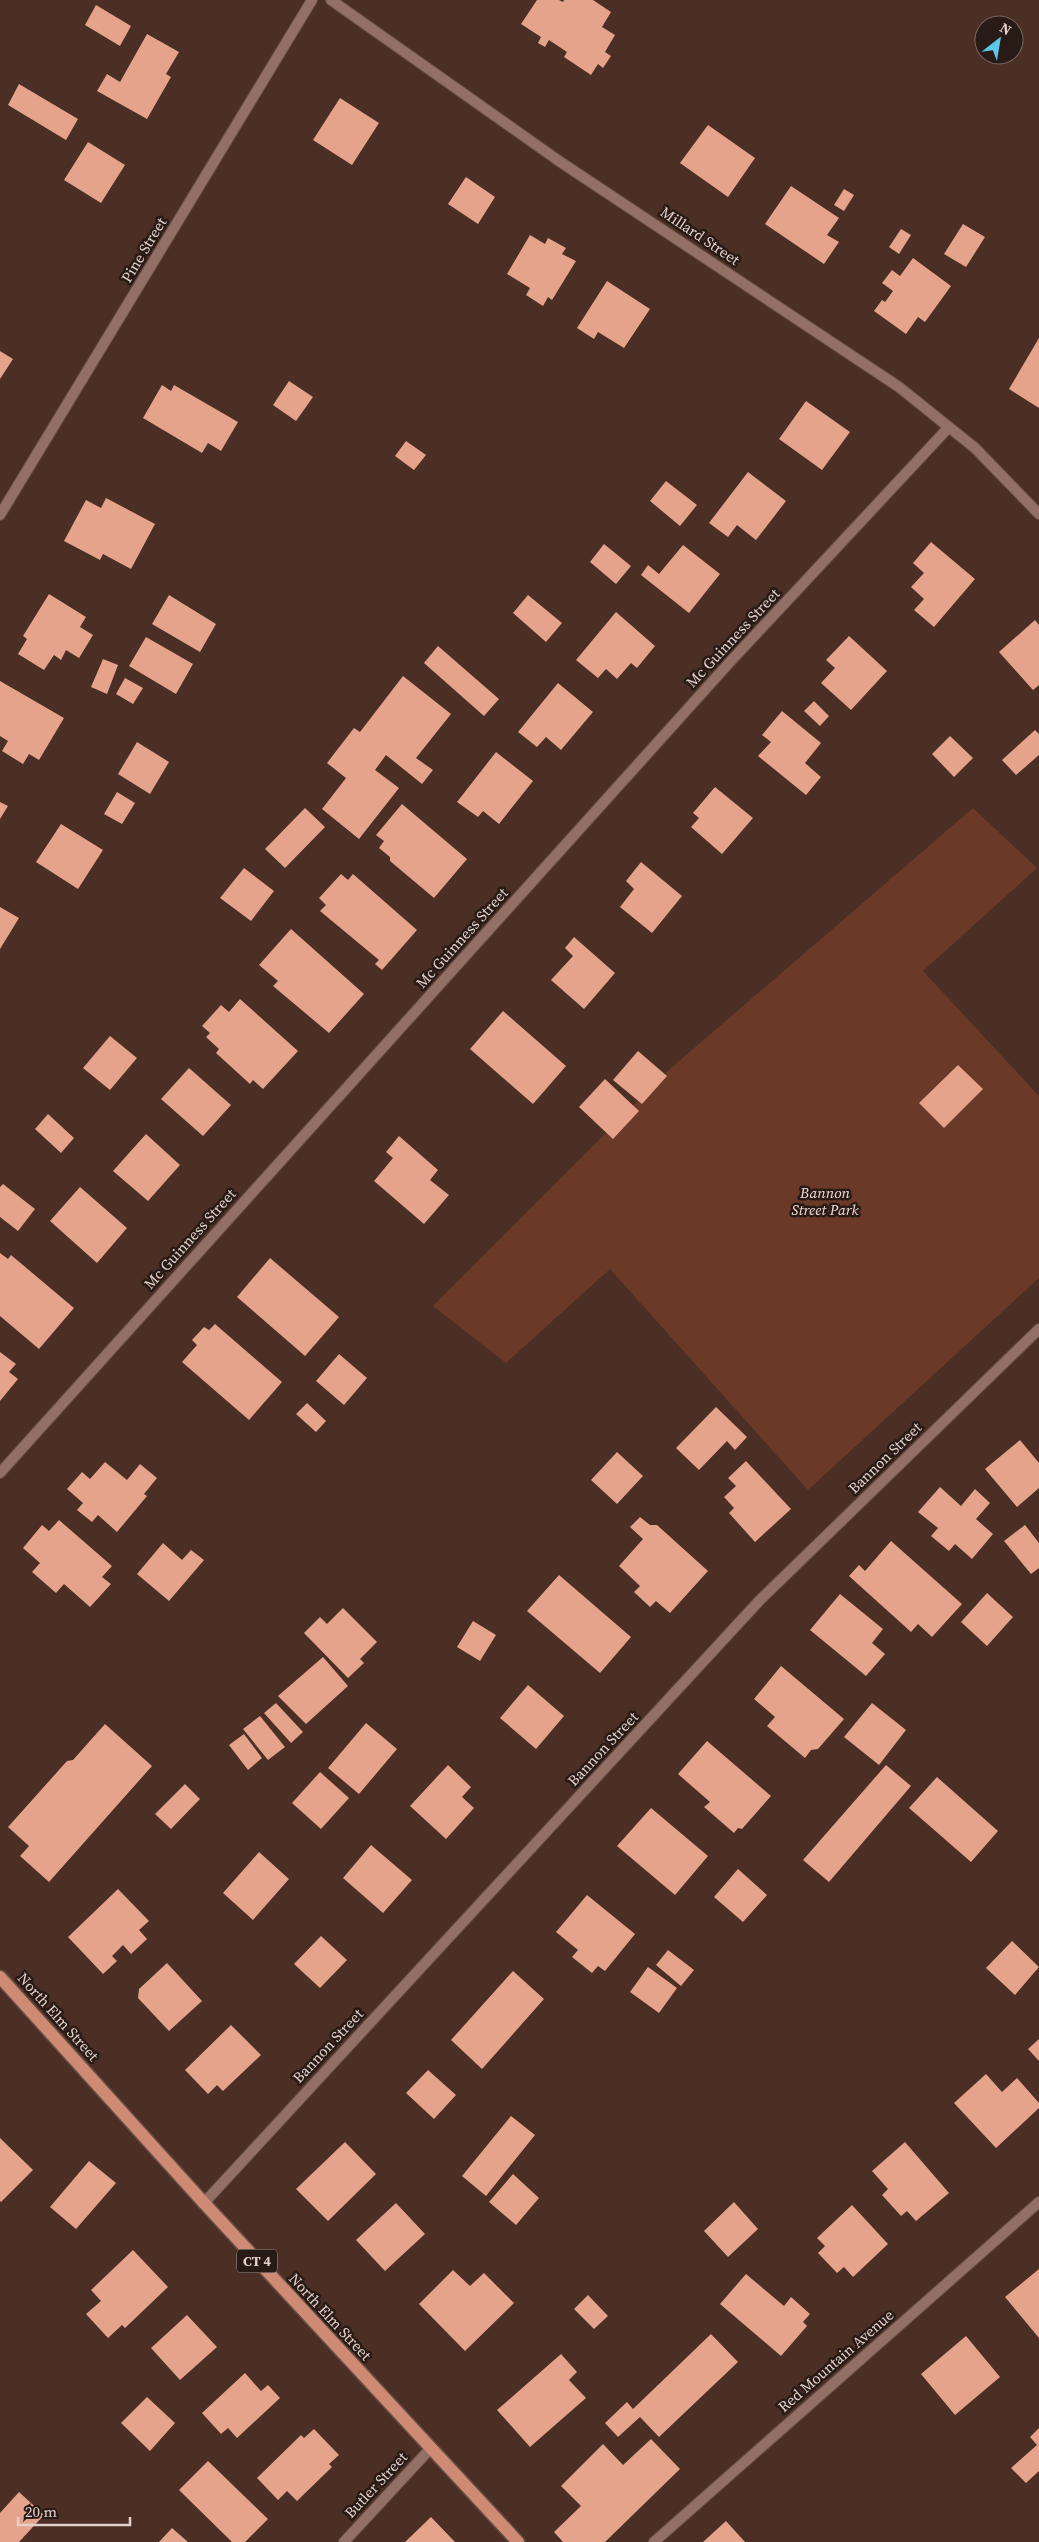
<svg xmlns="http://www.w3.org/2000/svg" width="1039" height="2542" viewBox="0 0 1039 2542" font-family="'Source Serif 4',serif">
  <style>
    .green { fill: #6b3928 }
    .building { fill: #e5a38c }
    .lines { fill: none; stroke-linecap: round; stroke-linejoin: round }
    .minor-casing { stroke: #664d45; stroke-width: 12 }
    .primary-casing { stroke: #664d45; stroke-width: 15 }
    .minor { stroke: #937065; stroke-width: 10 }
    .primary { stroke: #ce8a73; stroke-width: 12 }
    .labels { text-anchor: middle; stroke-width: 5; stroke-linejoin: round; paint-order: stroke }
    .shield { fill: #281a15; stroke: #ab9993; stroke-width: 1 }
    .shield-label { font-size: 14px; font-weight: bold; fill: #e3d0c9 }
    .street-label { font-size: 15px; fill: #e3d0c9; stroke: #281a15 }
    .park-label { font-size: 15px; font-style: italic; fill: #f2dfd8; stroke: #281a15 }
  </style>
  <rect width="100%" height="100%" fill="#4b2e24"/>
  <!-- green -->
  <path class="green" d="M 973,808 L 1037,868 L 923,971 L 1039,1096 L 1039,1278 L 808,1490 L 610,1269 L 506,1363 L 433,1306 L 671,1068 Z"/>
  <!-- building -->
  <path class="building" d="M 537,0 L 559,0 L 563,2 L 564,0 L 593,0 L 611,12 L 602,27 L 615,35 L 605,52 L 611,56 L 603,68 L 598,64 L 591,75 L 564,57 L 567,52 L 549,40 L 545,47 L 538,43 L 541,37 L 521,24 Z
    M 96,5 L 131,26 L 120,46 L 85,25 Z
    M 147,34 L 179,52 L 166,74 L 171,77 L 147,119 L 97,91 L 107,74 L 120,82 Z
    M 19,84 L 78,119 L 66,140 L 8,105 Z
    M 340,98 L 379,123 L 352,165 L 313,140 Z
    M 708,125 L 755,158 L 728,197 L 680,163 Z
    M 88,142 L 125,165 L 101,203 L 64,180 Z
    M 466,177 L 495,197 L 478,224 L 448,204 Z
    M 791,186 L 839,218 L 827,235 L 839,242 L 824,264 L 765,224 Z
    M 844,189 L 854,195 L 844,211 L 834,205 Z
    M 963,224 L 985,237 L 966,267 L 944,254 Z
    M 901,229 L 911,235 L 899,254 L 889,247 Z
    M 530,235 L 545,244 L 548,238 L 566,248 L 562,254 L 576,261 L 552,300 L 548,297 L 543,306 L 526,295 L 530,288 L 507,274 Z
    M 913,258 L 951,286 L 925,322 L 918,317 L 906,334 L 874,311 L 882,300 L 885,302 L 893,291 L 882,283 L 892,270 L 900,276 Z
    M 607,281 L 650,309 L 624,348 L 598,332 L 594,339 L 577,328 Z
    M 1039,338 L 1039,408 L 1009,389 Z
    M 0,351 L 13,359 L 0,379 Z
    M 289,381 L 313,397 L 296,421 L 273,405 Z
    M 162,385 L 171,391 L 174,385 L 238,422 L 221,451 L 208,443 L 202,453 L 143,418 Z
    M 806,401 L 850,432 L 822,470 L 779,439 Z
    M 406,441 L 426,455 L 414,470 L 395,456 Z
    M 748,472 L 786,501 L 756,540 L 737,525 L 728,537 L 709,523 Z
    M 666,481 L 697,505 L 680,526 L 650,501 Z
    M 106,498 L 155,524 L 131,569 L 103,554 L 100,560 L 64,541 L 86,500 L 101,508 Z
    M 931,542 L 975,579 L 934,627 L 914,610 L 924,599 L 911,587 L 924,573 L 913,563 Z
    M 604,544 L 631,566 L 616,584 L 590,562 Z
    M 683,545 L 720,574 L 689,613 L 641,575 L 648,565 L 659,574 Z
    M 49,594 L 86,617 L 80,627 L 93,635 L 79,658 L 66,650 L 61,660 L 54,655 L 44,670 L 18,654 L 27,639 L 23,636 Z
    M 169,595 L 216,624 L 200,652 L 152,624 Z
    M 528,595 L 562,623 L 546,642 L 513,613 Z
    M 616,612 L 655,646 L 637,668 L 631,663 L 617,679 L 606,669 L 598,678 L 576,660 Z
    M 1035,620 L 1039,625 L 1039,685 L 1033,690 L 999,652 Z
    M 849,636 L 887,671 L 851,710 L 821,683 L 835,668 L 826,660 Z
    M 146,637 L 193,664 L 176,694 L 129,666 Z
    M 438,646 L 499,699 L 484,716 L 424,663 Z
    M 103,659 L 118,665 L 107,694 L 91,687 Z
    M 403,676 L 451,714 L 416,758 L 433,770 L 422,784 L 386,755 L 375,770 L 399,788 L 359,839 L 322,809 L 346,778 L 327,763 L 354,728 L 360,732 Z
    M 125,678 L 143,688 L 133,704 L 116,694 Z
    M 0,681 L 64,718 L 39,760 L 29,754 L 23,764 L 2,751 L 8,741 L 0,736 Z
    M 558,683 L 593,712 L 561,750 L 546,737 L 537,747 L 518,732 Z
    M 814,701 L 829,716 L 820,726 L 804,711 Z
    M 782,711 L 821,743 L 805,763 L 821,777 L 806,795 L 758,756 L 771,742 L 762,735 Z
    M 1035,730 L 1039,734 L 1039,755 L 1016,775 L 1002,760 Z
    M 950,736 L 973,758 L 954,777 L 932,754 Z
    M 137,742 L 169,762 L 150,794 L 118,774 Z
    M 496,752 L 533,781 L 499,824 L 483,811 L 478,817 L 457,802 Z
    M 715,787 L 753,818 L 722,854 L 691,827 L 699,818 L 693,813 Z
    M 117,792 L 135,803 L 122,824 L 104,814 Z
    M 0,802 L 8,806 L 0,819 Z
    M 402,804 L 467,859 L 434,898 L 390,861 L 390,857 L 379,848 L 384,841 L 376,835 Z
    M 305,808 L 325,827 L 285,868 L 265,849 Z
    M 61,824 L 103,850 L 78,889 L 36,862 Z
    M 641,862 L 682,896 L 652,933 L 620,907 L 634,889 L 626,881 Z
    M 244,868 L 274,891 L 251,921 L 220,898 Z
    M 341,874 L 348,880 L 353,874 L 417,930 L 382,970 L 375,964 L 379,960 L 320,911 L 326,905 L 319,898 Z
    M 0,907 L 19,918 L 0,949 Z
    M 291,929 L 364,994 L 329,1033 L 273,986 L 278,981 L 259,965 Z
    M 574,937 L 615,973 L 584,1009 L 551,980 L 573,956 L 565,948 Z
    M 240,999 L 298,1051 L 263,1089 L 253,1080 L 250,1084 L 216,1053 L 219,1049 L 206,1037 L 210,1033 L 202,1026 L 221,1005 L 229,1012 Z
    M 503,1011 L 566,1066 L 533,1104 L 470,1049 Z
    M 110,1036 L 137,1058 L 110,1090 L 83,1068 Z
    M 638,1051 L 667,1076 L 642,1104 L 613,1080 Z
    M 958,1065 L 983,1089 L 944,1128 L 919,1103 Z
    M 189,1068 L 231,1105 L 203,1136 L 161,1099 Z
    M 605,1079 L 639,1111 L 613,1139 L 579,1107 Z
    M 48,1114 L 74,1138 L 61,1153 L 35,1129 Z
    M 146,1134 L 180,1165 L 148,1201 L 113,1171 Z
    M 399,1136 L 438,1170 L 430,1180 L 449,1195 L 424,1224 L 374,1181 L 393,1158 L 386,1152 Z
    M 3,1184 L 35,1209 L 18,1231 L 0,1217 L 0,1187 Z
    M 80,1187 L 127,1228 L 97,1263 L 50,1221 Z
    M 0,1253 L 8,1259 L 11,1255 L 74,1308 L 39,1349 L 0,1316 Z
    M 270,1258 L 339,1317 L 305,1356 L 237,1297 Z
    M 215,1324 L 282,1382 L 249,1420 L 182,1362 L 197,1345 L 192,1340 L 204,1327 L 209,1330 Z
    M 0,1352 L 16,1364 L 9,1372 L 18,1379 L 0,1401 Z
    M 339,1354 L 367,1378 L 344,1405 L 316,1381 Z
    M 307,1403 L 326,1421 L 316,1432 L 296,1414 Z
    M 716,1407 L 747,1437 L 735,1450 L 727,1441 L 699,1470 L 676,1448 Z
    M 1020,1440 L 1039,1463 L 1039,1488 L 1017,1507 L 985,1469 Z
    M 617,1452 L 643,1476 L 617,1504 L 591,1480 Z
    M 746,1461 L 791,1509 L 755,1542 L 729,1513 L 734,1508 L 724,1497 L 736,1486 L 728,1478 Z
    M 105,1462 L 127,1480 L 140,1464 L 157,1478 L 144,1494 L 147,1496 L 117,1532 L 98,1515 L 92,1522 L 77,1510 L 83,1503 L 67,1489 L 82,1472 L 90,1479 Z
    M 940,1487 L 961,1506 L 975,1489 L 990,1503 L 976,1519 L 993,1534 L 972,1559 L 955,1544 L 949,1551 L 931,1536 L 938,1528 L 918,1512 Z
    M 640,1517 L 650,1525 L 657,1525 L 708,1571 L 670,1613 L 656,1601 L 650,1607 L 634,1592 L 640,1586 L 619,1566 L 643,1539 L 630,1527 Z
    M 59,1520 L 112,1566 L 102,1577 L 111,1584 L 90,1607 L 64,1584 L 56,1593 L 32,1572 L 40,1563 L 23,1548 L 42,1525 L 49,1531 Z
    M 1025,1525 L 1039,1543 L 1039,1568 L 1031,1574 L 1004,1541 Z
    M 891,1541 L 962,1604 L 932,1637 L 918,1624 L 911,1632 L 849,1576 L 859,1565 L 865,1571 Z
    M 163,1543 L 182,1560 L 191,1550 L 204,1560 L 169,1601 L 137,1574 Z
    M 559,1575 L 631,1637 L 600,1673 L 527,1611 Z
    M 987,1593 L 1013,1617 L 987,1646 L 961,1622 Z
    M 840,1594 L 883,1629 L 872,1643 L 885,1654 L 866,1676 L 810,1630 Z
    M 343,1608 L 377,1642 L 360,1659 L 364,1663 L 348,1678 L 304,1633 L 320,1617 L 327,1624 Z
    M 473,1621 L 496,1635 L 480,1661 L 457,1647 Z
    M 323,1657 L 348,1686 L 306,1724 L 278,1696 Z
    M 781,1666 L 844,1719 L 818,1749 L 811,1750 L 805,1758 L 767,1726 L 775,1717 L 754,1699 Z
    M 528,1685 L 564,1716 L 536,1749 L 500,1718 Z
    M 276,1703 L 303,1732 L 291,1743 L 264,1713 Z
    M 872,1703 L 906,1730 L 879,1765 L 844,1737 Z
    M 260,1716 L 285,1747 L 268,1760 L 243,1729 Z
    M 366,1723 L 397,1749 L 359,1794 L 328,1768 Z
    M 105,1724 L 152,1766 L 49,1882 L 20,1856 L 29,1846 L 8,1827 L 67,1761 L 73,1760 Z
    M 244,1734 L 262,1758 L 248,1770 L 229,1745 Z
    M 707,1741 L 771,1796 L 742,1829 L 738,1828 L 734,1833 L 704,1807 L 710,1802 L 678,1774 Z
    M 448,1765 L 471,1787 L 462,1797 L 474,1808 L 446,1839 L 410,1806 Z
    M 886,1765 L 911,1786 L 829,1882 L 803,1860 Z
    M 320,1772 L 349,1798 L 321,1829 L 292,1803 Z
    M 937,1777 L 998,1831 L 971,1862 L 909,1808 Z
    M 185,1784 L 200,1799 L 171,1829 L 155,1814 Z
    M 651,1808 L 708,1856 L 675,1895 L 617,1846 Z
    M 371,1845 L 412,1880 L 383,1913 L 343,1878 Z
    M 259,1852 L 289,1879 L 253,1920 L 223,1893 Z
    M 738,1869 L 767,1895 L 743,1922 L 714,1897 Z
    M 118,1889 L 149,1921 L 139,1930 L 147,1939 L 131,1954 L 123,1945 L 112,1956 L 117,1961 L 103,1974 L 68,1937 Z
    M 587,1895 L 635,1934 L 605,1971 L 598,1966 L 592,1973 L 572,1957 L 578,1950 L 556,1932 Z
    M 321,1936 L 347,1960 L 320,1988 L 294,1964 Z
    M 1012,1941 L 1039,1967 L 1015,1995 L 986,1968 Z
    M 668,1950 L 694,1970 L 681,1986 L 656,1965 Z
    M 167,1963 L 202,2001 L 169,2031 L 138,1998 L 139,1989 Z
    M 648,1967 L 677,1988 L 659,2013 L 630,1992 Z
    M 513,1971 L 544,1999 L 482,2069 L 451,2040 Z
    M 231,2025 L 261,2055 L 223,2091 L 217,2085 L 208,2094 L 185,2070 Z
    M 1039,2039 L 1039,2061 L 1028,2049 Z
    M 428,2070 L 456,2095 L 434,2119 L 406,2093 Z
    M 986,2074 L 1002,2092 L 1017,2078 L 1039,2103 L 1039,2108 L 996,2148 L 954,2103 Z
    M 511,2116 L 535,2135 L 486,2196 L 462,2176 Z
    M 0,2138 L 33,2170 L 1,2202 L 0,2201 Z
    M 345,2142 L 376,2174 L 328,2221 L 296,2189 Z
    M 905,2142 L 949,2193 L 916,2221 L 907,2211 L 901,2216 L 882,2195 L 888,2189 L 872,2171 Z
    M 89,2161 L 116,2183 L 76,2229 L 50,2207 Z
    M 513,2174 L 539,2198 L 516,2225 L 489,2202 Z
    M 734,2202 L 758,2229 L 728,2257 L 704,2231 Z
    M 396,2203 L 425,2234 L 385,2271 L 356,2240 Z
    M 852,2205 L 888,2244 L 853,2277 L 844,2267 L 837,2273 L 818,2253 L 825,2246 L 817,2238 Z
    M 133,2250 L 168,2287 L 125,2328 L 122,2325 L 108,2338 L 86,2314 L 101,2301 L 91,2290 Z
    M 1039,2269 L 1039,2338 L 1005,2297 Z
    M 453,2270 L 470,2286 L 484,2273 L 514,2303 L 465,2351 L 419,2304 Z
    M 746,2274 L 784,2306 L 791,2297 L 810,2314 L 803,2322 L 807,2326 L 781,2356 L 720,2304 Z
    M 588,2295 L 608,2316 L 594,2329 L 574,2309 Z
    M 187,2315 L 217,2347 L 180,2380 L 151,2348 Z
    M 711,2334 L 738,2362 L 659,2437 L 640,2417 L 618,2437 L 605,2423 L 627,2402 L 633,2409 Z
    M 966,2336 L 1000,2377 L 955,2415 L 921,2374 Z
    M 561,2354 L 577,2372 L 569,2380 L 586,2398 L 530,2447 L 497,2410 Z
    M 245,2373 L 261,2391 L 268,2385 L 280,2398 L 237,2438 L 228,2428 L 221,2434 L 202,2413 Z
    M 147,2397 L 175,2423 L 150,2451 L 121,2423 Z
    M 1039,2428 L 1039,2471 L 1026,2483 L 1011,2468 L 1037,2445 L 1030,2437 Z
    M 314,2429 L 339,2455 L 329,2464 L 332,2467 L 297,2501 L 287,2491 L 278,2500 L 257,2478 L 301,2435 L 304,2438 Z
    M 651,2439 L 680,2469 L 605,2542 L 563,2542 L 554,2532 L 581,2506 L 561,2486 L 603,2444 L 623,2465 Z
    M 208,2461 L 268,2519 L 245,2542 L 232,2542 L 179,2490 Z
    M 19,2492 L 44,2515 L 19,2542 L 0,2542 L 0,2513 Z
    M 431,2517 L 455,2542 L 405,2542 Z
    M 726,2521 L 745,2542 L 703,2542 Z
    M 172,2528 L 188,2542 L 159,2542 Z"/>
  <g class="lines">
    <defs>
      <path id="minor" d="M 331,0 L 559,161 L 899,387 L 975,448 L 1039,514
        M 0,515 L 312,0
        M 0,1473 L 729,663 L 949,427
        M 204,2203 L 759,1601 L 1039,1329
        M 344,2542 L 430,2449
        M 654,2542 L 1039,2202"/>
      <path id="primary" d="M 0,1977 L 204,2203 L 518,2542"/>
    </defs>
    <!-- minor casing -->
    <use href="#minor" class="minor-casing"/>
    <!-- primary casing -->
    <use href="#primary" class="primary-casing"/>
    <!-- minor -->
    <use href="#minor" class="minor"/>
    <!-- primary -->
    <use href="#primary" class="primary"/>
  </g>
  <g class="labels">
    <!-- shield labels -->
    <rect class="shield" x="237" y="2249.5" width="40" height="23" rx="4"/>
    <g class="shield-label">
      <text x="257" y="2266">CT 4</text>
    </g>
    <!-- street labels -->
    <g class="street-label">
      <text transform="translate(700 236) rotate(34)" y="5">Millard Street</text>
      <text transform="translate(144 250) rotate(-59)" y="5">Pine Street</text>
      <text transform="translate(733 638) rotate(-47)" y="5">Mc Guinness Street</text>
      <text transform="translate(462 938) rotate(-48)" y="5">Mc Guinness Street</text>
      <text transform="translate(190 1239) rotate(-48)" y="5">Mc Guinness Street</text>
      <text transform="translate(885 1458) rotate(-44)" y="5">Bannon Street</text>
      <text transform="translate(603 1749) rotate(-47)" y="5">Bannon Street</text>
      <text transform="translate(58 2017) rotate(48)" y="5">North Elm Street</text>
      <text transform="translate(328 2046) rotate(-47)" y="5">Bannon Street</text>
      <text transform="translate(330 2317) rotate(47)" y="5">North Elm Street</text>
      <text transform="translate(836 2361) rotate(-41)" y="5">Red Mountain Avenue</text>
      <text transform="translate(376 2485) rotate(-47)" y="5">Butler Street</text>
    </g>
    <!-- park labels -->
    <g class="park-label">
      <text x="825" y="1198">Bannon<tspan x="825" dy="17">Street Park</tspan></text>
    </g>
  </g>
  <!-- north arrow -->
  <g transform="translate(999 40) rotate(31)"><circle r="24" fill="#281a15" stroke="#73635d"/>
  <path d="M0-4L9 19L0 12L-9 19Z" fill="#5bc8e7"/>
  <text y="-8" font-size="14" font-weight="bold" text-anchor="middle" fill="#e3d0c9">N</text>
  </g>
  <!-- scale -->
  <path d="M18 2517v8h112v-8" fill="none" stroke="#e3d0c9" stroke-width="2.5"/>
  <text x="25" y="2517" font-size="15" fill="#e3d0c9" stroke="#281a15" stroke-width="4" paint-order="stroke">20 m</text>
</svg>
